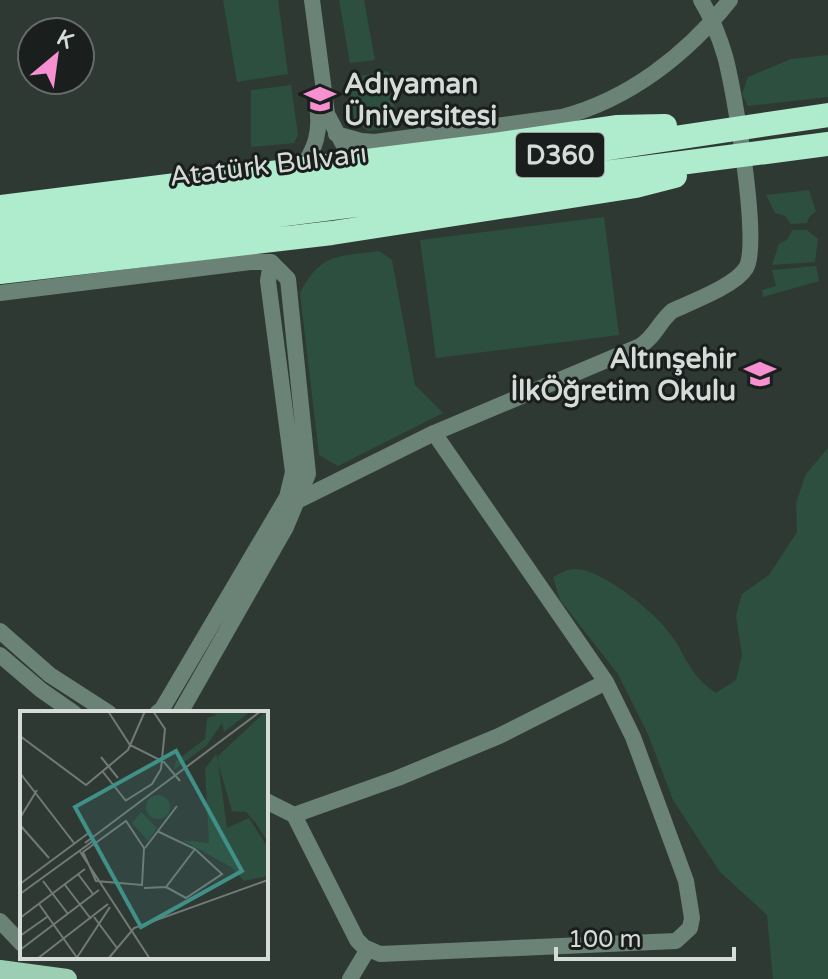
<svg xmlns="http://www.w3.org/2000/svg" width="828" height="979" viewBox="0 0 828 979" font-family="'Varela Round',sans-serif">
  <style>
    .green { fill: #2d4f3f }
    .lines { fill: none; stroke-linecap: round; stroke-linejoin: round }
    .minor { stroke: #6b8276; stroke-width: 16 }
    .major { stroke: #9cceb4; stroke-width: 20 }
    .highway { stroke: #afebcd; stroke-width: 24 }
    .labels { text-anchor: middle; stroke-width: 6; stroke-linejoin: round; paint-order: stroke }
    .shield { fill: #1a1f1d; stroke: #9da3a0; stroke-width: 2 }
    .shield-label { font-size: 26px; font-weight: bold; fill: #d5dcd8 }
    .poi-label { font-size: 28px; font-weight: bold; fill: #d5dcd8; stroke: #1a1f1d; text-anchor: start }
    .street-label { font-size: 28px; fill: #d5dcd8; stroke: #1a1f1d }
    .inset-road { fill: none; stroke: #717a76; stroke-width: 2 }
    .view { fill: #409088; fill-opacity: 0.15; stroke: #409088; stroke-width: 4 }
    .inset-edge { fill: none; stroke: #d5dcd8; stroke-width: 4 }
  </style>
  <rect width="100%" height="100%" fill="#2f3934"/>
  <!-- green -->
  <path class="green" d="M 223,0 L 278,0 L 288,74 L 237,82 Z
    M 339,0 L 364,0 L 375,60 L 350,63 Z
    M 828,55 L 828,97 L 748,106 L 742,94 L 748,77 L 791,59 Z
    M 388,71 L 398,127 L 369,131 L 355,123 L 348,78 Z
    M 291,85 L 298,135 L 294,143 L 251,147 L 251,90 Z
    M 809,190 L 816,211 L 809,217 L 807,223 L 791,224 L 785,216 L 775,213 L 766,195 Z
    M 604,217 L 619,335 L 436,358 L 420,240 Z
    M 792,230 L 807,230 L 818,239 L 815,262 L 772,265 L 779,244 L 788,239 Z
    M 379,251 L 392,260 L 415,385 L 443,413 L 338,466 L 319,455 L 300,293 C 321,252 338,257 379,251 Z
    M 816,266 L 819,281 L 763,297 L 762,290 L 776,286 L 772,270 Z
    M 828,448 L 828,979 L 773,979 L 767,915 L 720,872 L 673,800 L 648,734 L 618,674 L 560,600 L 553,577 C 560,574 568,568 576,569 C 603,570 656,613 671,635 C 689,660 688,674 716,693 L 736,680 L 742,655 L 736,616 L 742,594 L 769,575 L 797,532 L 796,503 L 806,474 Z"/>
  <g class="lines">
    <!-- minor -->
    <path class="minor" d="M 312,0 L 327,114 L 344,146 L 367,160
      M 336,134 L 361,141 L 375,142 L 562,117 C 630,99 687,54 730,0
      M 300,170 C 316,149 321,131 317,105
      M 0,293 L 250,262 L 271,262 L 288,279 L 308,474 L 286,527 L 180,713
      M 287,497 L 297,501 L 434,433 L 640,346 C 655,337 659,322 672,311 C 691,302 735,286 746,268 C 761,244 734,89 725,56 C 719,36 712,18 701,0
      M 0,631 L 50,675 L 109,713
      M 0,655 L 41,690 L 74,713
      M 157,713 L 162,709 L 287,497 L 293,472 L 268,281 L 271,262
      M 266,801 L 294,815 L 398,778 L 499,736 L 606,682
      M 294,815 L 357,940 L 364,947 L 380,954 L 676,941 L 690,928 L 692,918 L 686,881 L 633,737 L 606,682 L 434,433
      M 0,921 L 22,944
      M 350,979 L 368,949"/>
    <!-- major -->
    <path class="major" d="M 0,970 L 67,979"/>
    <!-- highway -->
    <path class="highway" d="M 0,207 L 494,145 L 616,127 L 665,126
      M 0,227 L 292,193 L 522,161 L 828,115
      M 0,251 L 828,144
      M 0,272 L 332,233 L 636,186 L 675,176"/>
  </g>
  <!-- icons -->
  <defs>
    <symbol id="university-bare" viewBox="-9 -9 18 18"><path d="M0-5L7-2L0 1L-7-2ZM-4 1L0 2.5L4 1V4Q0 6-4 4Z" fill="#f690d1" stroke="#1a1f1d" stroke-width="2.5" paint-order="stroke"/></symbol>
    <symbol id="school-bare" viewBox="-9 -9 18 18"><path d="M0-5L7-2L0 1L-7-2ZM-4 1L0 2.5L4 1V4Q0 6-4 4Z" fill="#f690d1" stroke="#1a1f1d" stroke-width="2.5" paint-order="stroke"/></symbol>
  </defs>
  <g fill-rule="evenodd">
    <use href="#university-bare" x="298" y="77" width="44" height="44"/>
    <use href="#school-bare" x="738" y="352" width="44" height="44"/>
  </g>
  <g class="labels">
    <!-- shield labels -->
    <rect class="shield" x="516" y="133" width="88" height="44" rx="6"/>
    <g class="shield-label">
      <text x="560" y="164">D360</text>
    </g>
    <!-- poi labels -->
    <g class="poi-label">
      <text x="344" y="93">Adıyaman<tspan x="344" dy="32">Üniversitesi</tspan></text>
      <text x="736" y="368" text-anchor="end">Altınşehir<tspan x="736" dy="32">İlkÖğretim Okulu</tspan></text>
    </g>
    <!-- street labels -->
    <g class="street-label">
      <text transform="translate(268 164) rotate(-7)" y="10">Atatürk Bulvarı</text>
    </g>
  </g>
  <!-- overview -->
  <g transform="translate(20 711)">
    <rect width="248" height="248" fill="#2f3934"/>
    <path d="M 183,0 L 231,0 L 204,21 L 202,12 L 187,34 L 154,59 L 156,50 L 185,28 L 187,7 L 197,4 ZM 246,0 L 248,131 L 235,111 L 226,101 L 212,100 L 198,52 L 207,117 L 229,107 L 248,137 L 248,165 L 224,170 L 211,156 L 162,129 L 189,132 L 185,58 L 196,43 L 199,51 L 198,45 ZM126 96a12 12 0 1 1 24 0a12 12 0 1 1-24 0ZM 121,101 L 137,117 L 128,130 L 112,112 Z" fill="#2d4f3f"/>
    <path class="inset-road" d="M 88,0 L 110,34 L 144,51 L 160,70M 0,25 L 66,74 L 108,39 L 125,0M 81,46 L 98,67M 83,61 L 106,90M 0,62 L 54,132M 105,90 L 132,73 L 141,58 L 145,18 L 133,0M 0,107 L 17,79M 106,110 L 124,137 L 122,174 L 76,170 L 63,141 ZM 0,114 L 29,147M 137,120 L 175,138 L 202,163 L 166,187 L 146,176M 65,132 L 241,0M 125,137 L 157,95M 59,139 L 130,248M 58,163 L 73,183M 23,170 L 48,203M 0,173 L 70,121M 45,174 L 71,208M 124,177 L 146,176 L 175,138M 0,183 L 73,130M 19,193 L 58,248M 74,206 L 97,237M 0,207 L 65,158M 0,225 L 27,206M 0,239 L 79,179M 17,248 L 88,193M 56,248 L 90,196M 88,248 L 114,217 L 248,169"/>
    <path class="view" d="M 156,40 L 222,160 L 121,216 L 55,96 Z"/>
    <rect width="248" height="248" class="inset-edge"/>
  </g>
  <!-- north arrow -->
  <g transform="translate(56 56) rotate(29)"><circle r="38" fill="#1a1f1d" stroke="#656b68" stroke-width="2"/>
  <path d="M0-6L14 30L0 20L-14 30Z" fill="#f690d1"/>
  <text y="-12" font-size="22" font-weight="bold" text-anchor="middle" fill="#d5dcd8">K</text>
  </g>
  <!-- scale -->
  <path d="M556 947v12h178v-12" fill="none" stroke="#d5dcd8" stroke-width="4"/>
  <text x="568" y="947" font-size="24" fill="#d5dcd8" stroke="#1a1f1d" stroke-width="6" paint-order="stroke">100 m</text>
</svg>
